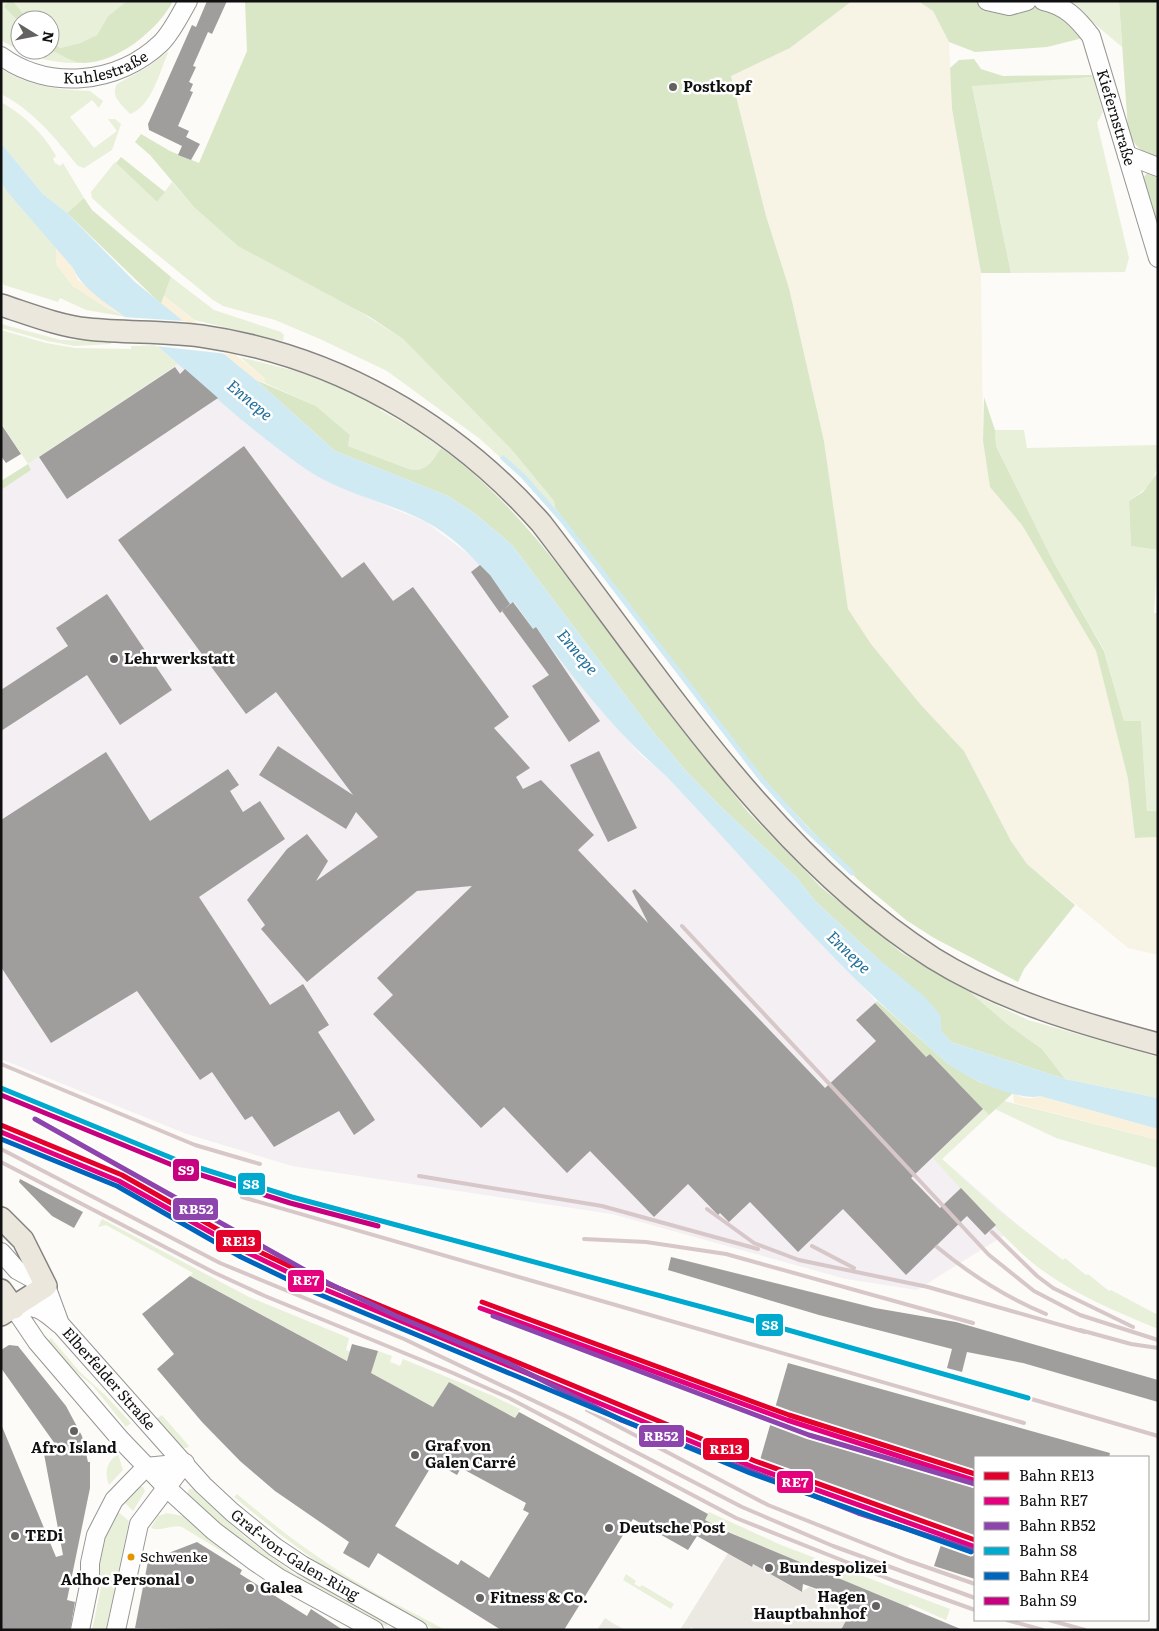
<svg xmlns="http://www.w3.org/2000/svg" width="1159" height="1631" viewBox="0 0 1159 1631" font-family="Literata,serif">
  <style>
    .industrial { fill: #f3eff2 }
    .farmland { fill: #f7f4e5 }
    .green { fill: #e8f0d9 }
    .forest { fill: #d9e7c7 }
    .sand { fill: #f9f1dc }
    .plaza { fill: #ece9e2 }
    .water { fill: #d0eaf4 }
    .pier { fill: #fcfbf7 }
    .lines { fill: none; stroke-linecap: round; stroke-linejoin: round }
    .stream { stroke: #d0eaf4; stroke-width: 5 }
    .building { fill: #a09e9c; fill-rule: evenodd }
    .minor-casing { stroke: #969694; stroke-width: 20 }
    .major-casing { stroke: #848381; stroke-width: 24 }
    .minor { stroke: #fffefe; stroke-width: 18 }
    .major { stroke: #ebe7dd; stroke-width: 21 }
    .rail { stroke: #d7c7c8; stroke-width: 4 }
    .rail-1-casing { stroke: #fff; stroke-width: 9 }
    .rail-2-casing { stroke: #fff; stroke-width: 9 }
    .rail-3-casing { stroke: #fff; stroke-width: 9 }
    .rail-4-casing { stroke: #fff; stroke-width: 9 }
    .rail-5-casing { stroke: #fff; stroke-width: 9 }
    .rail-6-casing { stroke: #fff; stroke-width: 9 }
    .rail-1 { stroke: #e4002b; stroke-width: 5 }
    .rail-2 { stroke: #e5007d; stroke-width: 5 }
    .rail-3 { stroke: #8e44ad; stroke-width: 5 }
    .rail-4 { stroke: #00a9ce; stroke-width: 5 }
    .rail-5 { stroke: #0065bd; stroke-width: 5 }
    .rail-6 { stroke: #c7007f; stroke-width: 5 }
    .poi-dot { fill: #636261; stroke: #fff; stroke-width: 2 }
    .bus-dot { fill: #e09702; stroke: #fff; stroke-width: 2 }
    .labels { text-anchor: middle; stroke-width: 5; stroke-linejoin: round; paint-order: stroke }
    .bus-label { font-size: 14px; fill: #101010; stroke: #fff; text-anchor: start }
    .street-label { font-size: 15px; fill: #101010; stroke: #fff }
    .poi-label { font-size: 15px; font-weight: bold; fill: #101010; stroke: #fff; text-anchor: start }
    .water-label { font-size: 16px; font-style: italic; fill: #226f9a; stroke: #fff }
    .line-badge { stroke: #fff; stroke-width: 2 }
    .badge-label { font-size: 14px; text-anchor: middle; font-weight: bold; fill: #fff }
  </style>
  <rect width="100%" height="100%" fill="#fcfbf7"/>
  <!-- industrial -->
  <path class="industrial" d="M 178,364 L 307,470 L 328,482 L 426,522 L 476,560 L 490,575 L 510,604 L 513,602 L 533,629 L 536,627 L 591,699 L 641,755 L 666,776 L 876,1001 L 925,1043 L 1013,1093 L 942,1159 L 1019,1226 L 917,1290 L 846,1279 L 612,1214 L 292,1166 L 184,1133 L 1,1059 L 1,490 L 31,470 L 28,464 Z"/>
  <!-- farmland -->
  <path class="farmland" d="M 852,1 L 918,1 L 933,11 L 949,42 L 952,109 L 981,273 L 983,441 L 990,487 L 1022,525 L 1096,651 L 1128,779 L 1135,838 L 1158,837 L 1158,955 L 1128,948 L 1027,864 L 1011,841 L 964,751 L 921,705 L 871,644 L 848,609 L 824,441 L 789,288 L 766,216 L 731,75 L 790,48 Z"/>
  <!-- green -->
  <path class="green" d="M 1,1 L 8,1 L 4,7 L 20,23 L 20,50 L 50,50 L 81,63 C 51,64 26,56 1,40 Z
    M 13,1 L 127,1 L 108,16 L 97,35 L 80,43 L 60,48 L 50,39 L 50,20 L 28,20 Z
    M 1056,1 L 1119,1 L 1122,47 L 1071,4 Z
    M 167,52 L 168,53 C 159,73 152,106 130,114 C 122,105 110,97 117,84 L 148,67 Z
    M 1,69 C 29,86 58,90 90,91 L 103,101 L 99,108 L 92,100 L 70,117 L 94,148 L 117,131 L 108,119 L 115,119 L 121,124 L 112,150 L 84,168 L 78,166 C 55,138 33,110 1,94 Z
    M 1093,77 L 1103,112 L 1097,123 L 1129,258 L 1125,272 L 1011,273 L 972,85 Z
    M 1,102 C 24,115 44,134 56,156 L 53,159 L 55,163 L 60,166 L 63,163 L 84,198 L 67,213 L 43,194 L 1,143 Z
    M 115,162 L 157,202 L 172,182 L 193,206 L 403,339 L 511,449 L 554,501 L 555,508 L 504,456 L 501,458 L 480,439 L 387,371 L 320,339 L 275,320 L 223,306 L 213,300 L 126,229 L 92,198 L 91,192 Z
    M 1,182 L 8,193 L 56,248 L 56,264 L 73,286 L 107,308 L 127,317 L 86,310 L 60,298 L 58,302 L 4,285 L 1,280 Z
    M 171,277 L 214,310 L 281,332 L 284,335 L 283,341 L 194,320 L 164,296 Z
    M 1,324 L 61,340 L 111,341 L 111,344 L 75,346 L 47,341 L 1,328 Z
    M 1,330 L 46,343 L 75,348 L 131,349 L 131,346 L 157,345 L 178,364 L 28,464 L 1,423 Z
    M 240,357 L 307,374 L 308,371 L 382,407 L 380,410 L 414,429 L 441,448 L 425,470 L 409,469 L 348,446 L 350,435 L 316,406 L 265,383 L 264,378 Z
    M 995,430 L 1024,430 L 1027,448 L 1158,445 C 1158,476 1156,483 1129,501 L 1131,546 L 1158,550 L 1154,613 L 1158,613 L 1158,811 L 1147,812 L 1141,721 L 1124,721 L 1104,650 L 1053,561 L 996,446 Z
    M 971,993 L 1028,1020 L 1158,1057 L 1158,1098 L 1065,1079 L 1042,1049 L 1007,1024 Z
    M 1004,1101 L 1158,1140 L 1158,1168 L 1056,1138 L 995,1109 Z
    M 983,1109 L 989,1115 L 942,1159 L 997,1209 L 1063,1260 L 1065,1258 L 1086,1275 L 1088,1274 L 1109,1291 L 1111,1290 L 1158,1315 L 1158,1329 C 1117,1312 1074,1294 1039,1268 C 1003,1240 965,1192 933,1158 Z
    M 102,1219 L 249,1297 L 349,1338 L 346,1350 L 364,1357 L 378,1351 L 392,1356 L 390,1362 L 400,1366 L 403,1359 L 493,1396 L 520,1409 L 515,1418 L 449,1382 L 433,1407 L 190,1276 L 193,1273 L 106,1225 L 98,1227 Z
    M 51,1338 L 79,1371 L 106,1396 L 131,1423 L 126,1427 L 93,1386 L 70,1367 L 48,1341 Z
    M 162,1415 L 189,1446 L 187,1448 L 181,1447 L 156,1419 Z
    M 118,1454 L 123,1470 L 109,1485 C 104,1471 107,1462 118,1454 Z
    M 139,1487 L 143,1487 L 145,1491 L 133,1511 L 124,1502 Z
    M 189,1489 L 192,1489 L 245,1537 L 296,1575 L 320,1583 L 387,1621 L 387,1626 L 380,1625 C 344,1605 307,1587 273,1565 C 242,1544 214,1520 187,1495 Z
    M 237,1494 C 278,1529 320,1561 367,1588 C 392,1603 419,1615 445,1630 L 435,1630 L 325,1568 L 277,1532 L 234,1497 Z
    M 117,1511 L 129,1521 L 106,1630 L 92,1630 L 102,1583 L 98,1566 L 103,1539 Z
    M 709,1512 L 781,1545 L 950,1609 L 946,1620 L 910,1604 L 908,1607 C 840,1578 771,1553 705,1520 Z
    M 167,1513 L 183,1516 L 189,1519 L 232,1555 L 231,1557 L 182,1527 C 171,1524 162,1532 151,1528 L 158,1516 Z
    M 626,1574 L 636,1581 L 634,1584 L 640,1587 L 642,1585 L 674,1604 L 671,1609 L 623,1580 Z"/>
  <!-- forest -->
  <path class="forest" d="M 8,1 L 13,1 L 28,20 L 20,20 L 20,23 L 4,7 Z
    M 127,1 L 173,1 C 158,30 117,63 83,63 C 73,63 59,53 50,50 L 50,39 L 60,48 L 80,43 L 97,35 L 108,16 Z
    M 245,1 L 852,1 L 790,48 L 731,76 L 766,216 L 789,288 L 824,441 L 848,609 L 871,644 L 921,705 L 964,751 L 1011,841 L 1027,864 L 1075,905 L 1024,969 L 1018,982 L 934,938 L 906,920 L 857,879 L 763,779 L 555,508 L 554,501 L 511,449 L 403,339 L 370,317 L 238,246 L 193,206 L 150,155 L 135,142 L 141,134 L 170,151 L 199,163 L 247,51 Z
    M 918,1 L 977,1 L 995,8 L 1035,6 L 1063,10 L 1083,38 L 1047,47 L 975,52 L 949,42 L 933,11 Z
    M 1119,1 L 1158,1 L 1158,159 C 1143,153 1133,146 1128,130 Z
    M 974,59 L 981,69 L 1003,76 L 1091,75 L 1093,77 L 972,86 L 1011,273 L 981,273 L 952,109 L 950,68 L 959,60 Z
    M 121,157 L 165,192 L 157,202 L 116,163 Z
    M 1147,173 L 1158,178 L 1158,232 L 1143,178 Z
    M 84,198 L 92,210 L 171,277 L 161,304 L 67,213 Z
    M 256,380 L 316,406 L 350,435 L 348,446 L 409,469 C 428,472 430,463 441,448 C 513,500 563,571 615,642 L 617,641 L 659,696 L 659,701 L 748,812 L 821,887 L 902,953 L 971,993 L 1007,1024 L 1042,1049 L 1065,1079 L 951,1042 L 876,957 L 816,902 L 796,877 L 721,807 L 686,771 L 650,728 L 512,545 L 474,513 L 448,496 L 335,451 Z
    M 984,397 L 995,430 L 996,446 L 1053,561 L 1104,651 L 1124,721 L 1141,721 L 1147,811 L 1158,811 L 1158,837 L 1135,838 L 1128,779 L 1096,651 L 1022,525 L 990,487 L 983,441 Z
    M 28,464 L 31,470 L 1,490 L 1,481 Z
    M 1158,472 L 1158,550 L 1131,546 L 1129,501 L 1143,492 Z
    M 877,1001 L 947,1063 L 979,1082 L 1013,1093 L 989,1115 L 930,1054 L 926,1057 L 875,1003 Z"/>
  <!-- sand -->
  <path class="sand" d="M 56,248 L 73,268 L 78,280 L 127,317 L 107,308 L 73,286 L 56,264 Z
    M 164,296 L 264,378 L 265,383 L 256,380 L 161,304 Z
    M 1013,1093 C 1023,1098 1029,1100 1040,1096 L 1158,1129 L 1158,1140 L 1014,1103 Z"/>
  <!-- plaza -->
  <path class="plaza" d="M 728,1553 L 751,1567 L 753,1564 L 801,1592 L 809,1587 L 846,1600 L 846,1606 L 851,1612 L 841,1630 L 696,1630 L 691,1627 L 689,1630 L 680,1630 Z
    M 605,1618 L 611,1622 L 625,1630 L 597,1630 Z"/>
  <!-- water -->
  <path class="water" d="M 1,143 L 43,194 L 67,213 L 135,282 L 256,380 L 335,451 L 448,496 L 474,513 L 512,545 L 650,728 L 686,771 L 721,807 L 796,877 L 816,902 L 876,957 L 925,997 L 941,1016 L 941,1030 L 951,1042 L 1065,1079 L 1158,1098 L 1158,1129 L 1040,1096 C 1020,1102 964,1077 947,1063 C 936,1054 926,1044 916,1035 C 825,957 749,863 666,776 C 616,733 575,681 536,627 L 533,629 L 514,602 L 510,604 C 486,569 454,533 414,516 C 379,500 340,492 307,470 C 248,429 189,374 136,326 C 116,308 84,293 73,268 L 8,193 L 1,182 Z"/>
  <!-- pier -->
  <path class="pier" d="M 122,317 L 185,321 L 228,354 L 155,346 Z"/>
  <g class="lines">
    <!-- stream -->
    <path class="stream" d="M 503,458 L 523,476 L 562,520 L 762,780 L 806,829 L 852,873"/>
  </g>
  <!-- building -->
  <path class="building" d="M 207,1 L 227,1 L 212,34 L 208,32 L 193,66 L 196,67 L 189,82 L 193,84 L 190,91 L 193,92 L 178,126 L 189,131 L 186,137 L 200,144 L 191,160 L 178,155 L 182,146 L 149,130 L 148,124 L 192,25 L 196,27 Z
    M 175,367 L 180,374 L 185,369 L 218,398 L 67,499 L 39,457 Z
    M 1,424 L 21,454 L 6,463 L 1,456 Z
    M 244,446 L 342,578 L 364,562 L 393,601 L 413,587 L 509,717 L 494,728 L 530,768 L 516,777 L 523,789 L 541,780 L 594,835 L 578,850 L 648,923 L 632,891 L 635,889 L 825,1088 L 876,1041 L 856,1020 L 875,1003 L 926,1057 L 930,1054 L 983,1109 L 911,1178 L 940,1208 L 961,1188 L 996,1225 L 985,1235 L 967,1216 L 906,1275 L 843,1209 L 798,1252 L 750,1202 L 729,1222 L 720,1213 L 718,1215 L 688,1184 L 654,1217 L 590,1151 L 567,1173 L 504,1107 L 481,1128 L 373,1014 L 393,995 L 377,978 L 472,886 L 417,891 L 307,982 L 261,929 L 265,925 L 247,900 L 287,849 L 307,834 L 328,861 L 316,881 L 378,837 L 356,812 L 346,829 L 259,775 L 278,746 L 353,795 L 276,692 L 246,714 L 118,540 Z
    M 480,565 L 490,575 L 510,604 L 500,613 L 471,572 Z
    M 107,594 L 172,690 L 120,725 L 87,675 L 1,731 L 1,690 L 68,646 L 56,628 Z
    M 513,602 L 533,629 L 536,627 L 600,721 L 569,742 L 532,686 L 549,675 L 502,611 Z
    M 599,751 L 637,828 L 608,842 L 570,765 Z
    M 106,752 L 150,821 L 228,769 L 239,785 L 230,791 L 243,812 L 260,801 L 285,839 L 199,897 L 270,1005 L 303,984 L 329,1025 L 318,1032 L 375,1120 L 354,1135 L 339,1111 L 274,1147 L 252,1116 L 245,1120 L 212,1072 L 200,1080 L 137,991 L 51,1043 L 1,967 L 1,820 Z
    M 20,1179 L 83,1212 L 74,1228 L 52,1216 L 19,1182 Z
    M 671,1257 L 875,1308 L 956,1322 L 1158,1380 L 1158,1402 L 1023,1363 L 967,1352 L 962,1372 L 947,1368 L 952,1349 L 819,1315 L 668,1270 Z
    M 190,1276 L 347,1361 L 352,1344 L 378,1351 L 371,1373 L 433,1407 L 449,1382 L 515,1418 L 519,1412 L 708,1514 L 705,1520 L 728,1532 L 963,1630 L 841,1630 L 849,1615 L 845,1599 L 803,1584 L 802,1592 L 753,1564 L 752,1567 L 697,1536 L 688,1550 L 633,1519 L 564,1630 L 501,1630 L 378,1553 L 369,1568 L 343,1553 L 349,1542 L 275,1491 L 240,1461 L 202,1422 L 157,1369 L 174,1354 L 142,1314 ZM 434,1462 L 457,1475 L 461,1468 L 526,1503 L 523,1510 L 529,1513 L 489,1578 L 461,1560 L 458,1565 L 395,1526 Z
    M 9,1345 L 18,1346 L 66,1406 L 82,1436 L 88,1462 L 90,1462 L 90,1488 L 67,1600 L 75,1602 L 70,1630 L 1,1630 L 1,1424 L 56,1557 L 63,1555 L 44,1454 L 60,1451 L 1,1368 L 1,1350 Z
    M 788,1363 L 1110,1453 L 1109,1457 L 975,1457 L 975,1579 L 934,1566 L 942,1542 L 756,1474 Z
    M 197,1542 L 242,1570 L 240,1574 L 307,1616 L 311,1609 L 343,1630 L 135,1628 L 148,1561 Z"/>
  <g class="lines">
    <defs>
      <g id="minor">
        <path d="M 987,1 L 1009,6 L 1027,1"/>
        <path id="s1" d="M 1043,1 C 1066,6 1077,18 1091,36 L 1158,258"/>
        <path id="s2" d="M 1,56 C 49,91 118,84 161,43 C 172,32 180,15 188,1"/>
        <path d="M 1127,155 L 1158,167"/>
        <path id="s3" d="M 1,1252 L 17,1270 L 46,1286 L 60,1324 L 203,1485 L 232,1512 L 275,1547 L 302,1565 L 418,1630"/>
        <path d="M 59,1324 C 43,1310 36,1304 14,1308 L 37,1342 L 121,1440 L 168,1489 L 214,1531 L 254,1561 L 279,1578 L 374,1630"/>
        <path d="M 80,1630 L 90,1581 L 90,1563 L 96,1535 L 114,1500 L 146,1467 L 185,1463"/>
        <path d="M 116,1630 L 139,1524 L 185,1463"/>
      </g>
      <path id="major" d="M 1,305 C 29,314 59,326 88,329 C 126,333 164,331 201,336 C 335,355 452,423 541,523 C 657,673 770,854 933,958 C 1002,1001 1080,1023 1158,1044
        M 1,1218 L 23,1240 L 46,1286 L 1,1315
        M 1,1290 L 14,1308"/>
    </defs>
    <!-- minor casing -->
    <use href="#minor" class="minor-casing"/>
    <!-- major casing -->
    <use href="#major" class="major-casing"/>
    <!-- minor -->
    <use href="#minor" class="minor"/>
    <!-- major -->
    <use href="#major" class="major"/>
    <!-- rail -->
    <path class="rail" d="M 682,926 L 989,1255 L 1034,1291 L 1080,1315 L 1158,1340
      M 1,1064 L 195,1145 L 260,1164
      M 1,1149 L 220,1263 L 404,1339 L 574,1420 L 742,1507 L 833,1546 L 975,1598
      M 1,1162 L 215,1273 L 265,1296 L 453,1373 L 509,1398 L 736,1518 L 894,1581 L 975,1610
      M 419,1176 L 602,1206 L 758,1249
      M 242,1197 L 1024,1423
      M 707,1209 L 754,1243 L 799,1260 L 928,1287 L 1085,1332
      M 992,1232 L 1037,1276 L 1053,1288 L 1133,1327
      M 584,1239 L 646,1242 L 726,1254 L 973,1323
      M 812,1246 L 854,1268
      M 937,1247 C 971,1275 1005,1297 1046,1314
      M 1080,1330 L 1131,1344 L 1158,1348
      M 1028,1398 L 1158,1436
      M 587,1410 L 768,1505 L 906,1560 L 975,1584
      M 1007,1620 L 1043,1630
      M 1049,1620 L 1085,1630"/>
    <defs>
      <path id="rail-1" d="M 1,1125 L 122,1175 L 247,1246 L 321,1281 L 755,1461 L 975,1540
        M 482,1302 L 789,1415 L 975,1474"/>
      <path id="rail-2" d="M 1,1132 L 119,1181 L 244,1251 L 319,1287 L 753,1467 L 973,1546
        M 480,1308 L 787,1420 L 973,1480"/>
      <path id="rail-3" d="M 35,1119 L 328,1283 L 394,1315 L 506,1362 L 621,1420 L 858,1513 L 975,1551
        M 493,1316 L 809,1435 L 975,1484"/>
      <path id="rail-4" d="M 1,1088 L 184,1163 L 292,1197 L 788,1330 L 1028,1398"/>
      <path id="rail-5" d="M 1,1139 L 117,1186 L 241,1257 L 316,1293 L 750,1473 L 971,1552"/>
      <path id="rail-6" d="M 1,1095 L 182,1169 L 290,1203 L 378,1226"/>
    </defs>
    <!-- rail-1 casing -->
    <use href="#rail-1" class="rail-1-casing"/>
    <!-- rail-2 casing -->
    <use href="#rail-2" class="rail-2-casing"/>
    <!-- rail-3 casing -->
    <use href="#rail-3" class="rail-3-casing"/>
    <!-- rail-4 casing -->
    <use href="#rail-4" class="rail-4-casing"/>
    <!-- rail-5 casing -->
    <use href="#rail-5" class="rail-5-casing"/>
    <!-- rail-6 casing -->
    <use href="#rail-6" class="rail-6-casing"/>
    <!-- rail-1 -->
    <use href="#rail-1" class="rail-1"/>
    <!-- rail-2 -->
    <use href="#rail-2" class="rail-2"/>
    <!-- rail-3 -->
    <use href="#rail-3" class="rail-3"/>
    <!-- rail-4 -->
    <use href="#rail-4" class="rail-4"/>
    <!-- rail-5 -->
    <use href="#rail-5" class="rail-5"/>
    <!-- rail-6 -->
    <use href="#rail-6" class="rail-6"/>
  </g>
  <!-- markers -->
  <g class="poi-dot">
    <circle cx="673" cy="87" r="5"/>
    <circle cx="114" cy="659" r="5"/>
    <circle cx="74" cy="1431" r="5"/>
    <circle cx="415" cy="1455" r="5"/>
    <circle cx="609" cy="1528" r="5"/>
    <circle cx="15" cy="1536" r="5"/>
    <circle cx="769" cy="1568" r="5"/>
    <circle cx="190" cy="1580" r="5"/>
    <circle cx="250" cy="1588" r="5"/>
    <circle cx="480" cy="1598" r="5"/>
    <circle cx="876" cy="1606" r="5"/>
  </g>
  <circle class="bus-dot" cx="131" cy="1557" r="4.5"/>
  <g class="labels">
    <!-- bus labels -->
    <g class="bus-label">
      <text x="140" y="1562">Schwenke</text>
    </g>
    <!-- street labels -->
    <g class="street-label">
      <text dy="5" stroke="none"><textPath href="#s2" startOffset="111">Kuhlestraße</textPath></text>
      <text dy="5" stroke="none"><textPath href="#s1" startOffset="146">Kiefernstraße</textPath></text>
      <text dy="5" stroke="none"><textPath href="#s3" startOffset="171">Elberfelder Straße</textPath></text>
      <text dy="5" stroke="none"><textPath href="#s3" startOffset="429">Graf-von-Galen-Ring</textPath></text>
    </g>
    <!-- poi labels -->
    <g class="poi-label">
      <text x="683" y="92">Postkopf</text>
      <text x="124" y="664">Lehrwerkstatt</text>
      <text x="425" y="1451">Graf von<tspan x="425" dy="17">Galen Carré</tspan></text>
      <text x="74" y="1453" text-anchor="middle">Afro Island</text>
      <text x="619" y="1533">Deutsche Post</text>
      <text x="25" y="1541">TEDi</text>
      <text x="779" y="1573">Bundespolizei</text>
      <text x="180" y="1585" text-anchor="end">Adhoc Personal</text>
      <text x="260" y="1593">Galea</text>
      <text x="866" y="1602" text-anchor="end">Hagen<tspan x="866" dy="17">Hauptbahnhof</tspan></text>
      <text x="490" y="1603">Fitness &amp; Co.</text>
    </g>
    <!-- water labels -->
    <g class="water-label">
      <text transform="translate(250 400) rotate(40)" y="6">Ennepe</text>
      <text transform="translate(578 652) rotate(50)" y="6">Ennepe</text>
      <text transform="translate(849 952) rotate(44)" y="6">Ennepe</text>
    </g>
  </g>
  <g class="line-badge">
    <rect x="172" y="1158" width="28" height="24" rx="5" fill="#c7007f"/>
    <rect x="237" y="1172" width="29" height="24" rx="5" fill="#00a9ce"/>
    <rect x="172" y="1197" width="47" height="24" rx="5" fill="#8e44ad"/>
    <rect x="215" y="1229" width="47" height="24" rx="5" fill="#e4002b"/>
    <rect x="287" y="1269" width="38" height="24" rx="5" fill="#e5007d"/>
    <rect x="755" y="1313" width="29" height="24" rx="5" fill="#00a9ce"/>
    <rect x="638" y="1424" width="47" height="24" rx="5" fill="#8e44ad"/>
    <rect x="702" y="1437" width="48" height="24" rx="5" fill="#e4002b"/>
    <rect x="776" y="1470" width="38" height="24" rx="5" fill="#e5007d"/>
  </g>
  <g class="badge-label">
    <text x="186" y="1175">S9</text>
    <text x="251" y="1189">S8</text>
    <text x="196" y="1214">RB52</text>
    <text x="239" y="1246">RE13</text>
    <text x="306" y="1285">RE7</text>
    <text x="770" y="1330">S8</text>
    <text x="661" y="1441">RB52</text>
    <text x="726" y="1454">RE13</text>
    <text x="795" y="1487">RE7</text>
  </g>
  <!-- border -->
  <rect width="1159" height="1631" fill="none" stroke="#101010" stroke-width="5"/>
  <!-- legend -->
  <rect x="974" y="1456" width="175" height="165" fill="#ffffff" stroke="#9f9f9f"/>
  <rect x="984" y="1472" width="25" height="8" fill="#e4002b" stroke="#9f9f9f"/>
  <text x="1019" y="1481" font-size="15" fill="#101010">Bahn RE13</text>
  <rect x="984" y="1497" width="25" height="8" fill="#e5007d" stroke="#9f9f9f"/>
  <text x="1019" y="1506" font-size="15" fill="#101010">Bahn RE7</text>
  <rect x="984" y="1522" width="25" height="8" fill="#8e44ad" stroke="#9f9f9f"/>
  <text x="1019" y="1531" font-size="15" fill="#101010">Bahn RB52</text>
  <rect x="984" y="1547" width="25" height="8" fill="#00a9ce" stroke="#9f9f9f"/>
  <text x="1019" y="1556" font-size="15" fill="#101010">Bahn S8</text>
  <rect x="984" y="1572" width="25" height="8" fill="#0065bd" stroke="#9f9f9f"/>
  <text x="1019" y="1581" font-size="15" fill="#101010">Bahn RE4</text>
  <rect x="984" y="1597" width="25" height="8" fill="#c7007f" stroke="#9f9f9f"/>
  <text x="1019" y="1606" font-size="15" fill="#101010">Bahn S9</text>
  <!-- north arrow -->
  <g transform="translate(35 35) rotate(100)"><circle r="24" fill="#ffffff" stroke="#9f9f9f"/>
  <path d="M0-4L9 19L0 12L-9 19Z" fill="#636261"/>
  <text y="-8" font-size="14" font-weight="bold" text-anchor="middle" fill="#101010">N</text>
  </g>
</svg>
